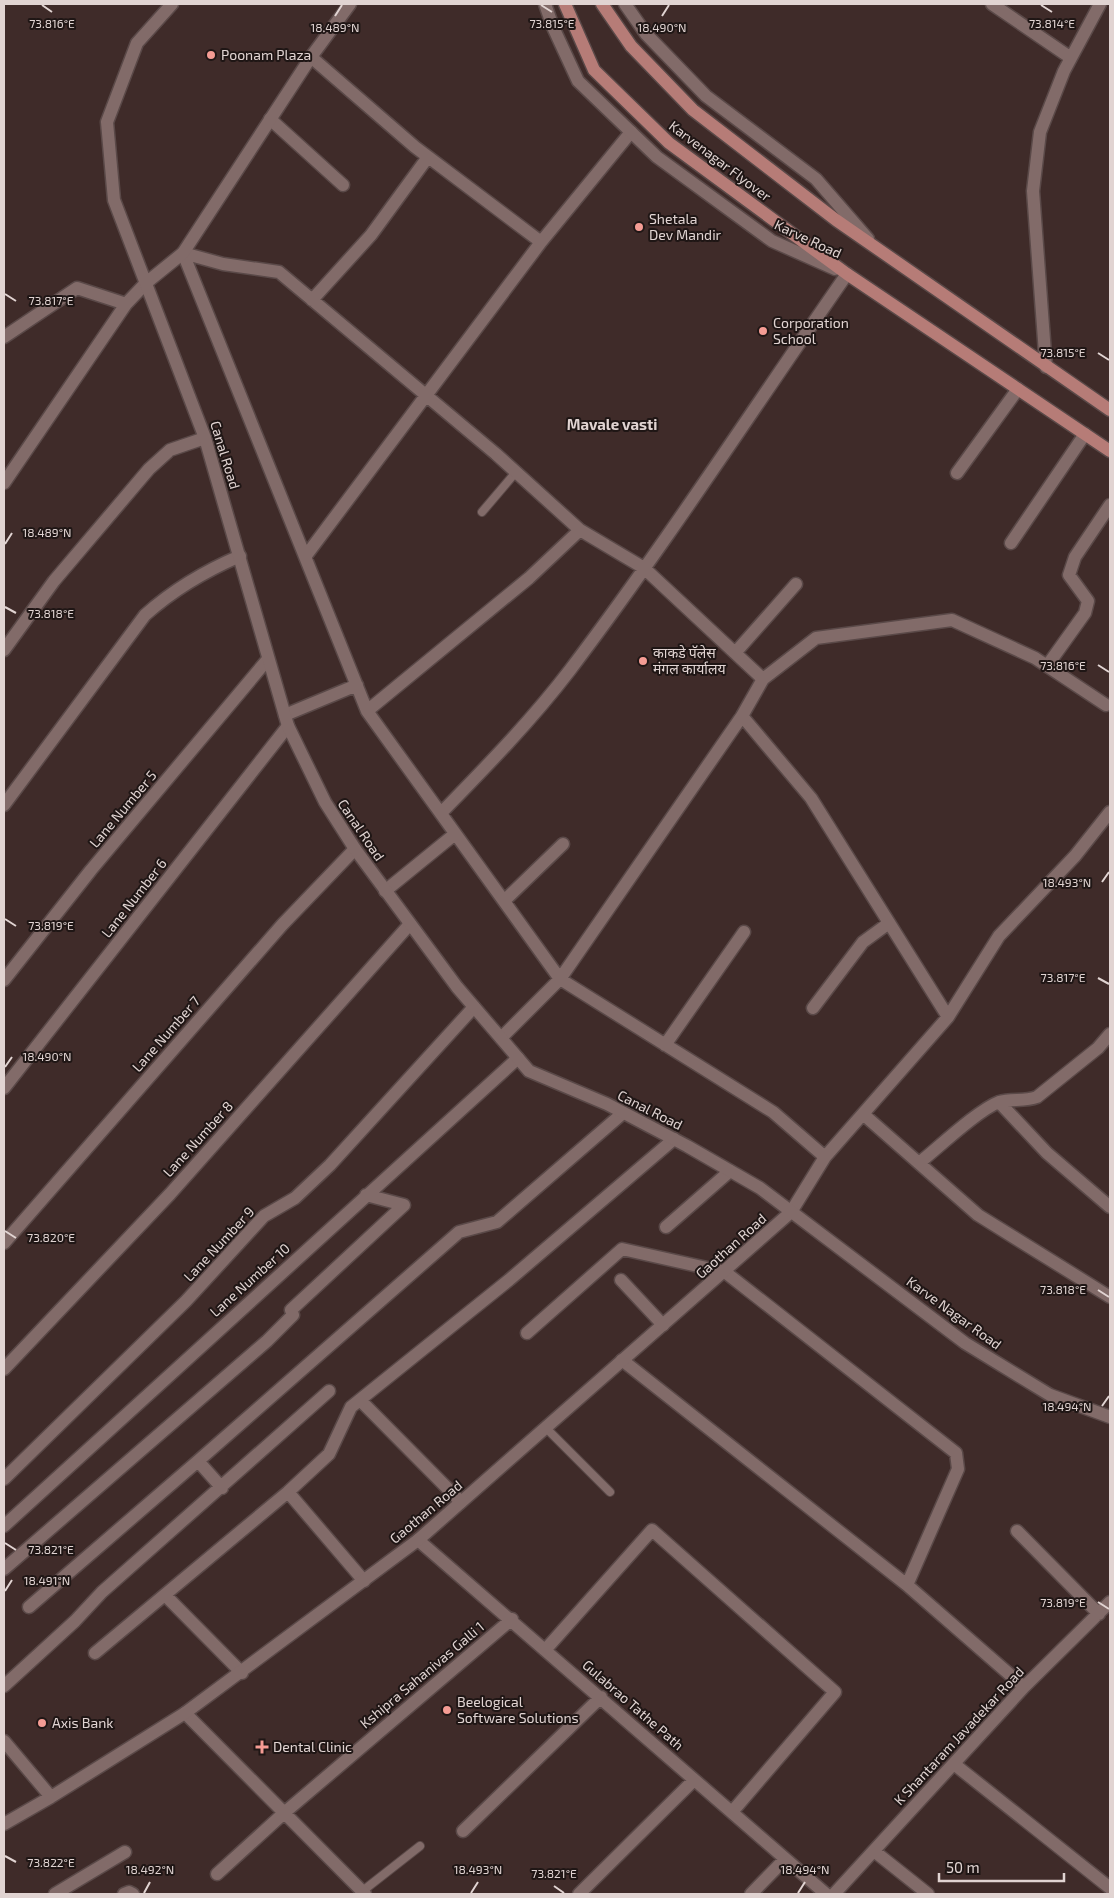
<svg xmlns="http://www.w3.org/2000/svg" width="1114" height="1898" viewBox="0 0 1114 1898" font-family="'Exo 2','Noto Sans Devanagari',sans-serif">
  <style>
    .lines { fill: none; stroke-linecap: round; stroke-linejoin: round }
    .service-casing { stroke: #5a4948; stroke-width: 10 }
    .minor-casing { stroke: #5a4948; stroke-width: 15 }
    .tertiary-casing { stroke: #5a4948; stroke-width: 15 }
    .primary-casing { stroke: #5a4948; stroke-width: 15 }
    .service { stroke: #826b69; stroke-width: 8 }
    .minor { stroke: #826b69; stroke-width: 12 }
    .tertiary { stroke: #826b69; stroke-width: 12 }
    .primary { stroke: #b67c77; stroke-width: 12 }
    .ticks { fill: none; stroke: #e1d4d2; stroke-width: 2 }
    .poi-dot { fill: #f59c94; stroke: #1f1615; stroke-width: 2 }
    .labels { text-anchor: middle; stroke-width: 4; stroke-linejoin: round; paint-order: stroke }
    .poi-label { font-size: 14px; fill: #e1d4d2; stroke: #1f1615; text-anchor: start }
    .street-label { font-size: 14px; fill: #e1d4d2; stroke: #1f1615 }
    .neighbourhood-label { font-size: 15px; font-weight: bold; fill: #e1d4d2; stroke: #1f1615 }
    .ticks-label { font-size: 12px; text-anchor: middle; fill: #e1d4d2; stroke: #1f1615; stroke-width: 4; stroke-linejoin: round; paint-order: stroke }
  </style>
  <rect width="100%" height="100%" fill="#3f2b29"/>
  <g class="lines">
    <defs>
      <path id="service" d="M 482,512 L 516,472
        M 546,1428 L 610,1492
        M 360,1893 L 420,1846"/>
      <path id="minor" d="M 992,4 L 1071,58
        M 311,57 L 415,147 L 541,242
        M 270,119 L 343,185
        M 183,253 L 367,711 L 560,979 L 773,1112 L 825,1157
        M 183,253 L 223,264 L 279,272 L 496,454 L 580,530 L 644,568 L 763,679
        M 312,300 L 371,235 L 428,157
        M 4,337 L 77,288 L 126,304
        M 1046,367 L 1033,191 L 1040,132 L 1064,71 L 1100,4
        M 957,473 L 1018,389
        M 4,483 L 126,304 L 146,283
        M 1011,543 L 1085,434
        M 305,557 L 541,242 L 631,132
        M 4,650 L 54,581 L 149,469 L 170,450 L 205,438
        M 735,653 L 796,584
        M 1047,666 L 1085,613 L 1088,601 L 1069,575 L 1075,557 L 1110,505
        M 367,711 L 529,578 L 580,530
        M 285,715 L 357,685
        M 742,716 L 811,798 L 948,1017
        M 4,805 L 145,615 C 173,590 205,571 240,556
        M 441,813 C 486,767 531,721 570,670 C 667,542 755,406 847,274
        M 385,891 L 455,834
        M 504,901 L 563,844
        M 4,980 L 91,870 L 268,659
        M 813,1008 L 863,942 L 889,923
        M 501,1038 L 560,979 L 742,716 L 763,679 L 816,638 L 952,620 L 1035,658 L 1106,705
        M 665,1045 L 744,932
        M 4,1088 L 288,726
        M 999,1102 L 1047,1153 L 1110,1207
        M 863,1114 L 978,1215 L 1110,1297
        M 919,1163 C 938,1148 978,1110 999,1102 C 1011,1098 1024,1102 1037,1097 L 1098,1048 L 1110,1034
        M 791,1212 L 825,1157 L 948,1017 L 999,936 L 1075,856 L 1110,812
        M 666,1227 L 730,1171
        M 4,1243 L 282,925 L 355,849
        M 621,1280 L 663,1325
        M 527,1333 L 622,1249 L 725,1272 L 956,1453 L 958,1469 L 907,1585
        M 622,1360 L 907,1585 L 1024,1687
        M 4,1369 L 170,1194 L 410,924
        M 360,1400 L 461,1502
        M 4,1479 L 186,1301 L 264,1216 L 295,1198 L 330,1165 L 474,1007
        M 222,1488 L 198,1461 L 459,1232 L 497,1222 L 623,1113
        M 288,1492 L 364,1581
        M 4,1526 L 518,1058
        M 1017,1531 L 1099,1614
        M 418,1540 L 826,1894
        M 4,1569 L 267,1341 L 293,1315 L 291,1310 L 404,1205 L 366,1195
        M 165,1595 L 242,1673
        M 29,1607 L 198,1461
        M 546,1649 L 652,1530 L 835,1692 L 732,1812
        M 95,1653 L 288,1492 L 329,1454 L 351,1407 L 509,1280 L 674,1139
        M 4,1686 L 75,1621 L 102,1592 L 329,1391
        M 185,1713 L 365,1894
        M 954,1764 L 1110,1888
        M 463,1831 L 601,1697
        M 874,1851 L 928,1894
        M 217,1874 L 284,1813 L 512,1619
        M 55,1894 L 125,1852
        M 124,1894 L 129,1892 L 133,1894
        M 579,1894 L 694,1780
        M 751,1894 L 785,1859
        M 834,1894 L 1024,1687 L 1110,1602"/>
      <path id="tertiary" d="M 172,4 L 137,43 L 107,122 L 114,200 L 205,438 L 288,726 L 325,802 L 355,849 L 457,987 L 529,1071 L 607,1104 L 687,1146 L 760,1188 L 965,1343 L 1050,1395 L 1110,1417
        M 545,4 L 553,27 L 578,81 L 657,157 L 772,241 L 835,269
        M 625,4 L 646,34 L 706,96 L 816,179 L 868,239
        M 146,283 L 183,253 L 311,57 L 350,4
        M 4,1741 L 51,1797
        M 4,1824 L 51,1797 L 185,1713 L 418,1540 L 791,1212"/>
      <path id="primary" d="M 565,4 L 594,70 L 669,143 L 847,274 L 1110,451
        M 602,4 L 631,46 L 693,110 L 836,220 L 1110,410"/>
    </defs>
    <!-- service casing -->
    <use href="#service" class="service-casing"/>
    <!-- minor casing -->
    <use href="#minor" class="minor-casing"/>
    <!-- tertiary casing -->
    <use href="#tertiary" class="tertiary-casing"/>
    <!-- primary casing -->
    <use href="#primary" class="primary-casing"/>
    <!-- service -->
    <use href="#service" class="service"/>
    <!-- minor -->
    <use href="#minor" class="minor"/>
    <!-- tertiary -->
    <use href="#tertiary" class="tertiary"/>
    <!-- primary -->
    <use href="#primary" class="primary"/>
  </g>
  <!-- ticks -->
  <path class="ticks" d="M 42,5 L 52,12M 541,5 L 552,12M 1041,5 L 1052,12M 335,16 L 342,5M 662,16 L 669,5M 5,294 L 16,301M 1098,353 L 1109,360M 5,544 L 12,533M 5,607 L 16,613M 1098,665 L 1109,672M 1102,882 L 1109,872M 5,919 L 16,926M 1098,978 L 1109,984M 5,1067 L 12,1057M 5,1231 L 16,1238M 1098,1290 L 1109,1297M 1102,1406 L 1109,1396M 5,1543 L 16,1550M 5,1591 L 12,1580M 1098,1602 L 1109,1609M 5,1856 L 16,1862M 554,1886 L 564,1893M 144,1893 L 150,1882M 471,1893 L 478,1882M 798,1893 L 805,1882"/>
  <!-- markers -->
  <g class="poi-dot">
    <circle cx="211" cy="55" r="5"/>
    <circle cx="639" cy="227" r="5"/>
    <circle cx="763" cy="331" r="5"/>
    <circle cx="643" cy="661" r="5"/>
    <circle cx="447" cy="1710" r="5"/>
    <circle cx="42" cy="1723" r="5"/>
    <path d="M259.5 1739.5h5v5h5v5h-5v5h-5v-5h-5v-5h5z"/>
  </g>
  <g class="labels">
    <!-- poi labels -->
    <g class="poi-label">
      <text x="221" y="60">Poonam Plaza</text>
      <text x="649" y="224">Shetala<tspan x="649" dy="16">Dev Mandir</tspan></text>
      <text x="773" y="328">Corporation<tspan x="773" dy="16">School</tspan></text>
      <text x="653" y="658">काकडे पॅलेस<tspan x="653" dy="16">मंगल कार्यालय</tspan></text>
      <text x="457" y="1707">Beelogical<tspan x="457" dy="16">Software Solutions</tspan></text>
      <text x="52" y="1728">Axis Bank</text>
      <text x="273" y="1752">Dental Clinic</text>
    </g>
    <!-- street labels -->
    <g class="street-label">
      <text transform="translate(720 161) rotate(37)" y="5">Karvenagar Flyover</text>
      <text transform="translate(808 239) rotate(25)" y="5">Karve Road</text>
      <text transform="translate(225 455) rotate(73)" y="5">Canal Road</text>
      <text transform="translate(123 809) rotate(-50)" y="5">Lane Number 5</text>
      <text transform="translate(361 830) rotate(56)" y="5">Canal Road</text>
      <text transform="translate(134 898) rotate(-52)" y="5">Lane Number 6</text>
      <text transform="translate(166 1034) rotate(-49)" y="5">Lane Number 7</text>
      <text transform="translate(650 1110) rotate(27)" y="5">Canal Road</text>
      <text transform="translate(198 1139) rotate(-48)" y="5">Lane Number 8</text>
      <text transform="translate(219 1244) rotate(-47)" y="5">Lane Number 9</text>
      <text transform="translate(731 1246) rotate(-42)" y="5">Gaothan Road</text>
      <text transform="translate(250 1280) rotate(-42)" y="5">Lane Number 10</text>
      <text transform="translate(954 1313) rotate(36)" y="5">Karve Nagar Road</text>
      <text transform="translate(426 1512) rotate(-40)" y="5">Gaothan Road</text>
      <text transform="translate(422 1675) rotate(-40)" y="5">Kshipra Sahanivas Galli 1</text>
      <text transform="translate(633 1705) rotate(41)" y="5">Gulabrao Tathe Path</text>
      <text transform="translate(959 1736) rotate(-47)" y="5">K Shantaram Javadekar Road</text>
    </g>
    <!-- neighbourhood labels -->
    <g class="neighbourhood-label">
      <text x="612" y="430">Mavale vasti</text>
    </g>
  </g>
  <g class="ticks-label">
    <text x="52" y="28">73.816°E</text>
    <text x="552" y="28">73.815°E</text>
    <text x="1052" y="28">73.814°E</text>
    <text x="335" y="32">18.489°N</text>
    <text x="662" y="32">18.490°N</text>
    <text x="51" y="305">73.817°E</text>
    <text x="1063" y="357">73.815°E</text>
    <text x="47" y="537">18.489°N</text>
    <text x="51" y="618">73.818°E</text>
    <text x="1063" y="670">73.816°E</text>
    <text x="1067" y="887">18.493°N</text>
    <text x="51" y="930">73.819°E</text>
    <text x="1063" y="982">73.817°E</text>
    <text x="47" y="1061">18.490°N</text>
    <text x="51" y="1242">73.820°E</text>
    <text x="1063" y="1294">73.818°E</text>
    <text x="1067" y="1411">18.494°N</text>
    <text x="51" y="1554">73.821°E</text>
    <text x="47" y="1585">18.491°N</text>
    <text x="1063" y="1607">73.819°E</text>
    <text x="51" y="1867">73.822°E</text>
    <text x="150" y="1874">18.492°N</text>
    <text x="478" y="1874">18.493°N</text>
    <text x="805" y="1874">18.494°N</text>
    <text x="554" y="1878">73.821°E</text>
  </g>
  <!-- border -->
  <rect width="1114" height="1898" fill="none" stroke="#e1d4d2" stroke-width="10"/>
  <!-- scale -->
  <path d="M939 1873v8h125v-8" fill="none" stroke="#e1d4d2" stroke-width="2.5"/>
  <text x="946" y="1873" font-size="15" fill="#e1d4d2" stroke="#1f1615" stroke-width="4" paint-order="stroke">50 m</text>
</svg>
